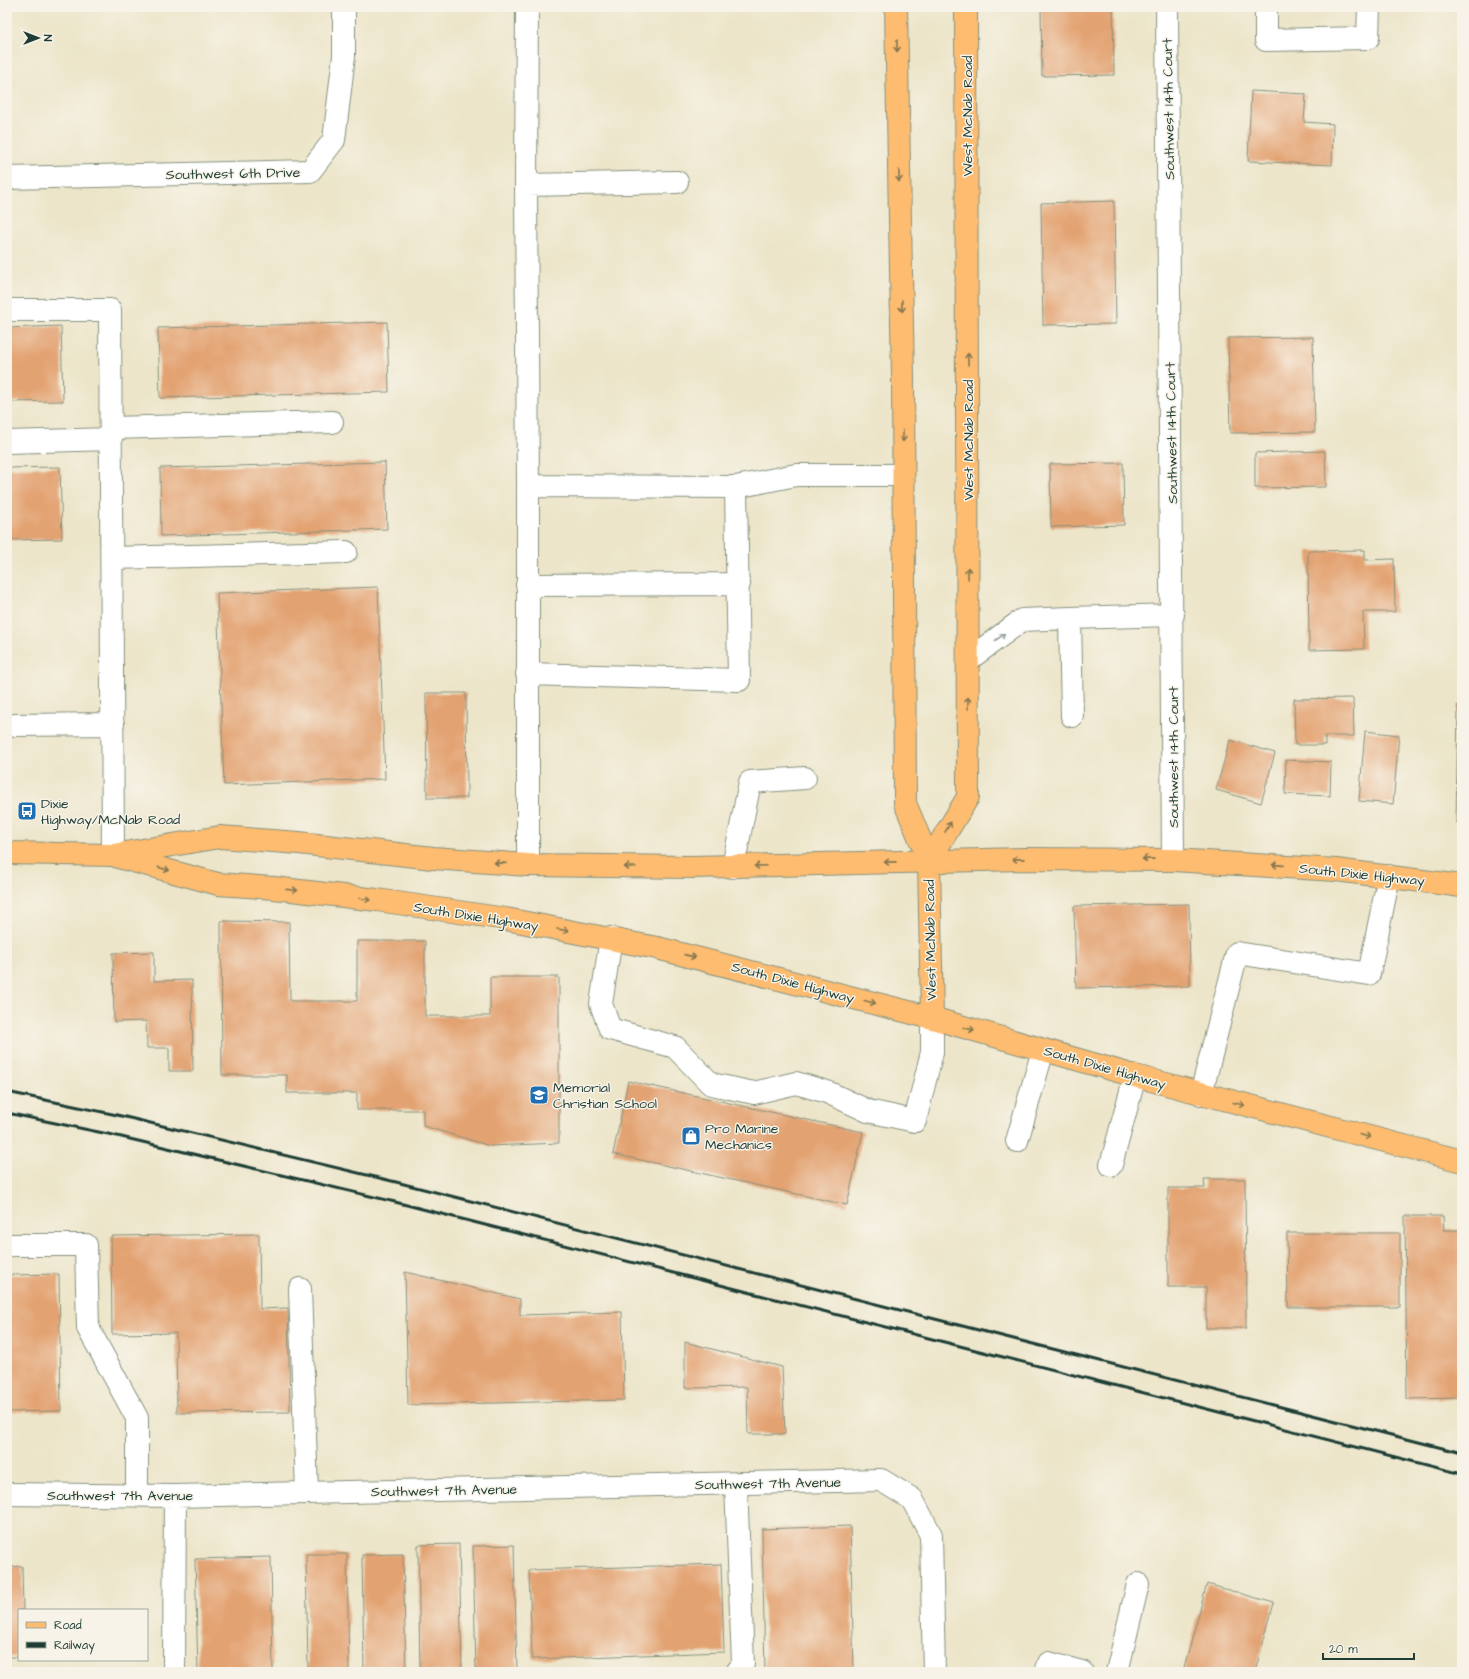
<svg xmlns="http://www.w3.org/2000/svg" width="1469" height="1679" viewBox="0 0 1469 1679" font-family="'Architects Daughter',sans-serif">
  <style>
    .building { fill: #e3a271 }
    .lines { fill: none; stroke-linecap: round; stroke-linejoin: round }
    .minor-casing { stroke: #86917e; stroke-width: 24 }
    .major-casing { stroke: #86917e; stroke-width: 24 }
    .minor { stroke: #fff; stroke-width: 22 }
    .major { stroke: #fdbc70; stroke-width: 22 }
    .rail { stroke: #1f3d34; stroke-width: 3 }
    .oneway { stroke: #83764f }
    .oneway2 { stroke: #8f9e9a }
    .labels { text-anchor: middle; stroke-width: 3; stroke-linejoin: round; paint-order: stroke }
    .street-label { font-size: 14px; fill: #1f3d34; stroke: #f7f3e8 }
    .poi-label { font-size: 14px; fill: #1f3d34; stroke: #f7f3e8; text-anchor: start }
  </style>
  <rect width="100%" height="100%" fill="#f7f3e8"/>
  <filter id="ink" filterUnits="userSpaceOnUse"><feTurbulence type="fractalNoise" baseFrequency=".025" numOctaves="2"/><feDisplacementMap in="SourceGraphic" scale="8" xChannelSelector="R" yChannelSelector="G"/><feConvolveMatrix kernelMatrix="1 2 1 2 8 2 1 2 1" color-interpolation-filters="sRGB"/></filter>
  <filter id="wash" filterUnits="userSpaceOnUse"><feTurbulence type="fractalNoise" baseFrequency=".012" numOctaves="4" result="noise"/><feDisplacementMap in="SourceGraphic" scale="16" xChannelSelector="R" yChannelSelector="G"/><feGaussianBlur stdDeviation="0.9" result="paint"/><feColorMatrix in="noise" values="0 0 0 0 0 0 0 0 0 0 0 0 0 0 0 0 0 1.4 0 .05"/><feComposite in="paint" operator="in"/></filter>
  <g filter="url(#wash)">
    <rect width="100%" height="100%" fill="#ece5c9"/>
    <g id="blocks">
      <!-- building -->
      <path class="building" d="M 1041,7 L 1113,7 L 1114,75 L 1042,76 Z
        M 1251,91 L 1306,94 L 1304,122 L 1333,124 L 1332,165 L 1248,161 Z
        M 1114,201 L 1116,324 L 1043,325 L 1041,203 Z
        M 387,322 L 389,392 L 160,398 L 158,328 Z
        M 61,326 L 63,401 L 7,402 L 7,328 Z
        M 1313,337 L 1315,432 L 1230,433 L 1228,338 Z
        M 1325,451 L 1326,487 L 1255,488 L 1255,453 Z
        M 385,462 L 387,529 L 161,536 L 160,468 Z
        M 1123,463 L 1124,525 L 1051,527 L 1050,464 Z
        M 60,467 L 62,539 L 7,540 L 7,468 Z
        M 1365,550 L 1365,560 L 1394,559 L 1395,612 L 1363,612 L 1364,649 L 1309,650 L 1308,551 Z
        M 378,587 L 385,779 L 224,785 L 217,593 Z
        M 426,693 L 466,693 L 467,798 L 427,798 Z
        M 1353,698 L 1354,736 L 1325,736 L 1325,745 L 1295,745 L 1294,699 Z
        M 1458,705 L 1462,705 L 1462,822 L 1456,822 Z
        M 1365,731 L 1399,735 L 1393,804 L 1359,801 Z
        M 1230,740 L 1275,753 L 1261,803 L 1216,790 Z
        M 1286,760 L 1331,762 L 1330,796 L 1285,794 Z
        M 1189,904 L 1190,986 L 1076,988 L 1074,906 Z
        M 221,921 L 289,922 L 290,1001 L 357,1001 L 357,941 L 425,941 L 425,1016 L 490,1016 L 490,977 L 559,977 L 559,1143 L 490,1146 L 423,1126 L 423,1110 L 357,1110 L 357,1093 L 287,1093 L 287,1075 L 222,1075 Z
        M 154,952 L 154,981 L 192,980 L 193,1071 L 169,1071 L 169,1048 L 147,1048 L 146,1021 L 114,1022 L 113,953 Z
        M 628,1081 L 863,1132 L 847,1205 L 613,1154 Z
        M 1204,1179 L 1245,1179 L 1246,1328 L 1206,1328 L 1206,1287 L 1168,1287 L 1168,1188 L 1205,1188 Z
        M 1405,1216 L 1443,1216 L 1444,1230 L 1462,1230 L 1462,1398 L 1407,1399 Z
        M 1287,1233 L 1400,1233 L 1400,1307 L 1288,1307 Z
        M 259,1234 L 260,1309 L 288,1308 L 290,1412 L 177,1413 L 176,1333 L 112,1334 L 111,1236 Z
        M 405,1272 L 520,1299 L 520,1315 L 622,1312 L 624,1400 L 408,1405 Z
        M 59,1274 L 61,1411 L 7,1412 L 7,1275 Z
        M 685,1342 L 782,1367 L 785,1434 L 748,1434 L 747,1387 L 685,1388 Z
        M 850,1526 L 854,1672 L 765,1672 L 762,1529 Z
        M 459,1544 L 462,1672 L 420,1672 L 418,1545 Z
        M 514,1545 L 517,1672 L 476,1672 L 473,1546 Z
        M 306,1554 L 347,1554 L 349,1672 L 308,1672 Z
        M 403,1554 L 406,1672 L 364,1672 L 362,1555 Z
        M 271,1557 L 273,1672 L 198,1672 L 195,1559 Z
        M 721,1564 L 724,1652 L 532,1659 L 529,1570 Z
        M 22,1566 L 23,1610 L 19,1610 L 19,1657 L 7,1657 L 7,1567 Z
        M 1207,1584 L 1274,1603 L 1255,1672 L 1183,1672 Z"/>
    </g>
  </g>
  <g filter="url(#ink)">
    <use href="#blocks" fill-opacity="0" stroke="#86917e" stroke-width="1"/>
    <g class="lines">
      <defs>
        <path id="minor" d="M 527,7 L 526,185 L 528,486 L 528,865
          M 1167,7 L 1173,860
          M 1266,7 L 1266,40 L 1368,38 L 1369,7
          M 7,178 L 310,171 L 334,140 L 344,56 L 344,7
          M 526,185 L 677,182
          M 7,310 L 110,310 L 113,855
          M 111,428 L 332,422
          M 7,442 L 111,439
          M 528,486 L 736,487 L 796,475 L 903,475
          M 112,558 L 346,552
          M 527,585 L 739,584
          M 968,660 L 1022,620 L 1070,618
          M 527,674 L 739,680 L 736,487
          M 1072,716 L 1070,618 L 1173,615
          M 15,725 L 113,724
          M 733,867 L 750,782 L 805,778
          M 611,938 L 601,1004 L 610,1029 L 675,1047 L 711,1084 L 754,1093 L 796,1083 L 827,1092 L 868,1111 L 915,1121 L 932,1052 L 932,1018
          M 1201,1094 L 1237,953 L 1369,974 L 1389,876
          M 1017,1141 L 1043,1050
          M 1111,1165 L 1135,1076
          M 7,1245 L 86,1245 L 88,1328 L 137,1418 L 137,1495
          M 300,1289 L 307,1493
          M 736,1484 L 743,1664 L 737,1672
          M 7,1494 L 175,1496 L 881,1480 L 912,1499 L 931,1535 L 934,1672
          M 174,1672 L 175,1496
          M 1046,1672 L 1049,1663 L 1082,1672
          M 1117,1672 L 1138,1584"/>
        <path id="major" d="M 896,7 L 903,377 L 905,803 L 929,861 L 932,1018
          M 7,853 L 113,855 L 220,837 L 299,843 L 433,858 L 528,865 L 691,867 L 1026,859 L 1173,860 L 1336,870 L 1462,886
          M 118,857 L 218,884 L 274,888 L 377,900 L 506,919 L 657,948 L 932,1018 L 1135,1076 L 1462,1161
          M 929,861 L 968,797 L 966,7"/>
      </defs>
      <!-- minor casing -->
      <use href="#minor" class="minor-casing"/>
      <!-- major casing -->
      <use href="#major" class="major-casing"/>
      <!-- minor -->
      <use href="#minor" class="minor"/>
      <!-- major -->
      <use href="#major" class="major"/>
      <!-- rail -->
      <path class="rail" d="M 7,1092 L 117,1115 L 396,1182 L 1462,1453
        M 7,1113 L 113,1135 L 391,1201 L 1462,1474"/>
    </g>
    <!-- one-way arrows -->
    <defs><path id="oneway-shaft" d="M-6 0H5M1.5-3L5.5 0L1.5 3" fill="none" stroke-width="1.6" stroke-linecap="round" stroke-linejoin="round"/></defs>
    <g class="oneway">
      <use href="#oneway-shaft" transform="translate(897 46) rotate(89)"/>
      <use href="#oneway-shaft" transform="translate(899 176) rotate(89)"/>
      <use href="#oneway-shaft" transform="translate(902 306) rotate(89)"/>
      <use href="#oneway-shaft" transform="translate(968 359) rotate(-90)"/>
      <use href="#oneway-shaft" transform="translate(903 436) rotate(90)"/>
      <use href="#oneway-shaft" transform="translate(968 573) rotate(-90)"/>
      <use href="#oneway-shaft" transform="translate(968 703) rotate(-90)"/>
      <use href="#oneway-shaft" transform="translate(948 827) rotate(-60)"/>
      <use href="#oneway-shaft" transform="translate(1018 859) rotate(179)"/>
      <use href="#oneway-shaft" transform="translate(1148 859) rotate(-179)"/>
      <use href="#oneway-shaft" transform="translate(890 862) rotate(179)"/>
      <use href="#oneway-shaft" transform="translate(500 863) rotate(-176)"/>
      <use href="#oneway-shaft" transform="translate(1278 865) rotate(-176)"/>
      <use href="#oneway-shaft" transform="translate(760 866) rotate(178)"/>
      <use href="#oneway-shaft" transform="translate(630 867) rotate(180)"/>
      <use href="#oneway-shaft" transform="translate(164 869) rotate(16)"/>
      <use href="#oneway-shaft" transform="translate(292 890) rotate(6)"/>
      <use href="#oneway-shaft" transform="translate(365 899) rotate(7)"/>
      <use href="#oneway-shaft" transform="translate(563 930) rotate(10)"/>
      <use href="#oneway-shaft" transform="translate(690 956) rotate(13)"/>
      <use href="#oneway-shaft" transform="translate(870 1002) rotate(14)"/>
      <use href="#oneway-shaft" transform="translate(969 1029) rotate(16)"/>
      <use href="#oneway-shaft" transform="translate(1239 1104) rotate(14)"/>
      <use href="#oneway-shaft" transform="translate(1365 1136) rotate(14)"/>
    </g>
    <use class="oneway2" href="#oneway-shaft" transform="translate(1000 637) rotate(-36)"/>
  </g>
  <!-- icons -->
  <defs>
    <symbol id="bus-square" viewBox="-11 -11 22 22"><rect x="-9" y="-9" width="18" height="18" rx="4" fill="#1f6fb2" stroke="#f7f3e8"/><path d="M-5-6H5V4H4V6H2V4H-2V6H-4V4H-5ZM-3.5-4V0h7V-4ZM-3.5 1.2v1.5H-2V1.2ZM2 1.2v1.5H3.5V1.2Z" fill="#fff"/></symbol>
    <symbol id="school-square" viewBox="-11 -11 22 22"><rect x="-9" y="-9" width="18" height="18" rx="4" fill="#1f6fb2" stroke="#f7f3e8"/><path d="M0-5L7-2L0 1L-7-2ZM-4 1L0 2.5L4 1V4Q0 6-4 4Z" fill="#fff"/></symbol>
    <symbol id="shop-square" viewBox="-11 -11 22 22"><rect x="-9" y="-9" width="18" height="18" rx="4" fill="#1f6fb2" stroke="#f7f3e8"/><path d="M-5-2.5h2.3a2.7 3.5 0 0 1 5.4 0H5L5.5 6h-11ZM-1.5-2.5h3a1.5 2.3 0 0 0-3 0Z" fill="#fff"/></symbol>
  </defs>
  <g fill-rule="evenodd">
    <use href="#bus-square" x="16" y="800" width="22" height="22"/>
    <use href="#school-square" x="528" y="1084" width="22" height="22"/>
    <use href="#shop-square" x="680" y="1125" width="22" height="22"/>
  </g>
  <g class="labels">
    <!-- street labels -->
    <g class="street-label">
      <text transform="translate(1168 109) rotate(-91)" y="5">Southwest 14th Court</text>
      <text transform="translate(967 116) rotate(-90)" y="5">West McNab Road</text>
      <text transform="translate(233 173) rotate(-1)" y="5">Southwest 6th Drive</text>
      <text transform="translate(1171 433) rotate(-91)" y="5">Southwest 14th Court</text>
      <text transform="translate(968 440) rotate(-90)" y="5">West McNab Road</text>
      <text transform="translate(1173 757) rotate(-90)" y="5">Southwest 14th Court</text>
      <text transform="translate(1362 874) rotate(6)" y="5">South Dixie Highway</text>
      <text transform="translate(476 916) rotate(9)" y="5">South Dixie Highway</text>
      <text transform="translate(930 940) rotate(-91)" y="5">West McNab Road</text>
      <text transform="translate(793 982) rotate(15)" y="5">South Dixie Highway</text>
      <text transform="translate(1105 1067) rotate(16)" y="5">South Dixie Highway</text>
      <text transform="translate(768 1483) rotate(-1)" y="5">Southwest 7th Avenue</text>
      <text transform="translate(444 1490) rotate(-1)" y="5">Southwest 7th Avenue</text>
      <text x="120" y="1500">Southwest 7th Avenue</text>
    </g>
    <!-- poi labels -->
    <g class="poi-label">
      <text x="41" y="808">Dixie<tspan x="41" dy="16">Highway/McNab Road</tspan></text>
      <text x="553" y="1092">Memorial<tspan x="553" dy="16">Christian School</tspan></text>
      <text x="705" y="1133">Pro Marine<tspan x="705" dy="16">Mechanics</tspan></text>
    </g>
  </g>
  <!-- margin -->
  <rect width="1469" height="1679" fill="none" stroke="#f7f3e8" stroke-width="24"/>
  <!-- legend -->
  <rect x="18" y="1609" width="130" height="52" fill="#f7f3e8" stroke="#a1aaa0"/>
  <rect x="26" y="1622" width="20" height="6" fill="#fdbc70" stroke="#a1aaa0"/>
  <text x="54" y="1629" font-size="12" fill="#1f3d34">Road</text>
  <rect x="26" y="1642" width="20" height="6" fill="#1f3d34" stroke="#a1aaa0"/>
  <text x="54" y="1649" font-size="12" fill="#1f3d34">Railway</text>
  <!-- north arrow -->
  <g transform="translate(38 38) rotate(90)" stroke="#f7f3e8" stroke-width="3" paint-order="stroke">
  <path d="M0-3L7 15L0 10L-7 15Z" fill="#1f3d34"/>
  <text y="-6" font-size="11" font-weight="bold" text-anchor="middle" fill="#1f3d34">N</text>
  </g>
  <!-- scale -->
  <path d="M1323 1653v6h91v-6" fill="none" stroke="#1f3d34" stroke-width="2"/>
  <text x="1329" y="1653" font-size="12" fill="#1f3d34" stroke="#f7f3e8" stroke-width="3" paint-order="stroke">20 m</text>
</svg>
